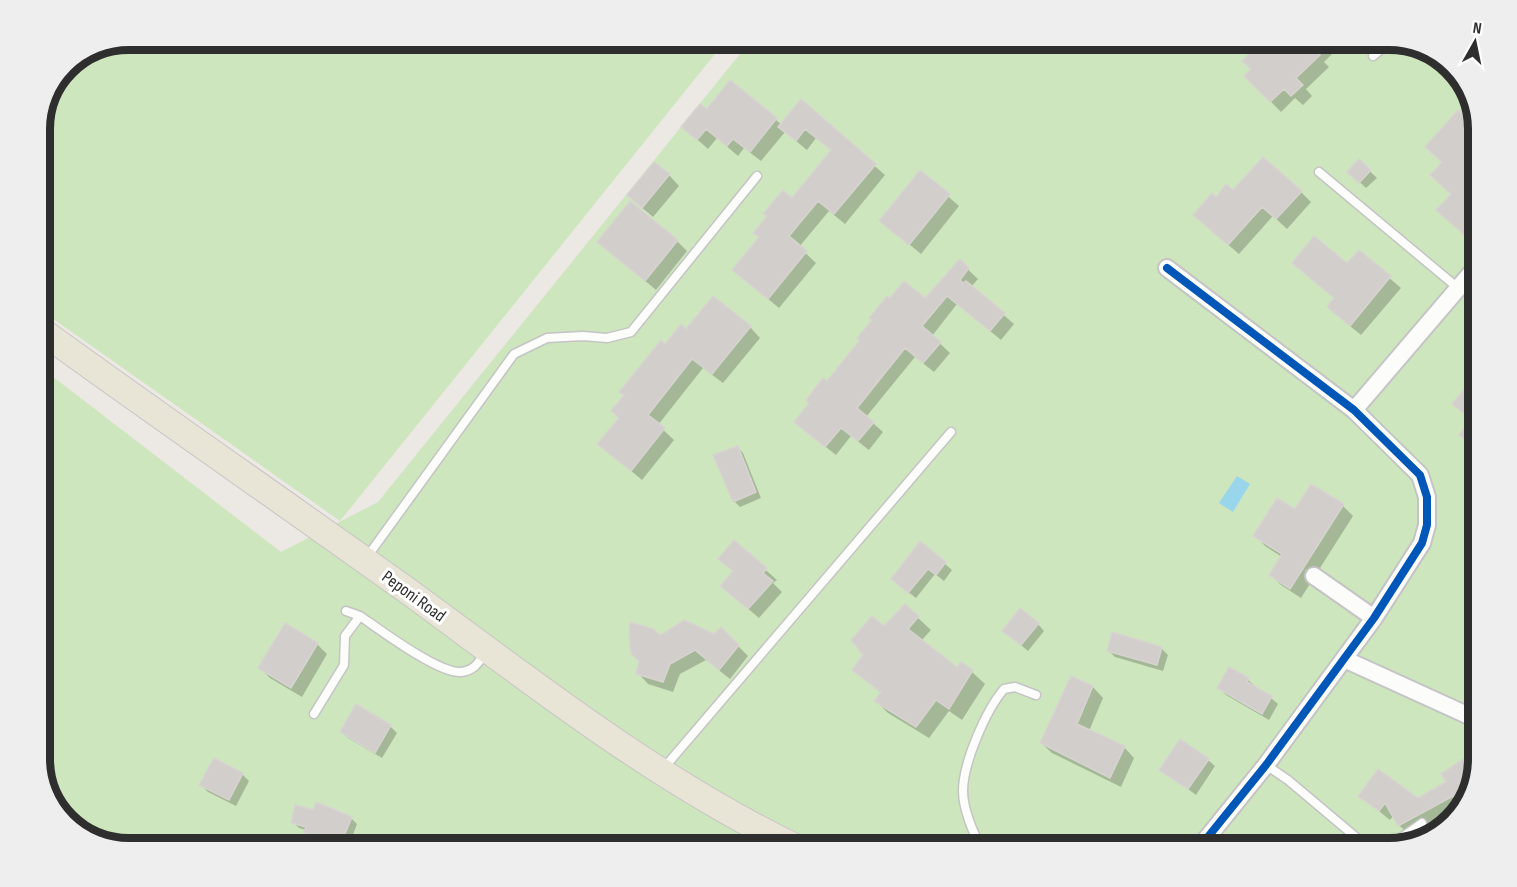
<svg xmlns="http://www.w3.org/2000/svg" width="1517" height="887" viewBox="0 0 1517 887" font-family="'Sofia Sans Condensed',sans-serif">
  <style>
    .green { fill: #cee6be }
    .water { fill: #99d6ec }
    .shadow { fill: #0003 }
    .building { fill: #d1cecb; stroke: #d7d4d0; stroke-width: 1.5 }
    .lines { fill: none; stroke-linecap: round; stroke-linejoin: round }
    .service-casing { stroke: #c5c4c5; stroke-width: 11 }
    .minor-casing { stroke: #c5c4c5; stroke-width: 20 }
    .primary-casing { stroke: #c6c5c4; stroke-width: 28 }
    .service { stroke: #fcfcfb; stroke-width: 8 }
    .minor { stroke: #fcfcfb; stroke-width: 16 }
    .primary { stroke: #e8e4d6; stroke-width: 26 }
    .cycleway-casing { stroke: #fff; stroke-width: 11 }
    .cycleway { stroke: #0057b8; stroke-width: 8 }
    .labels { text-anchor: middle; stroke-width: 6; stroke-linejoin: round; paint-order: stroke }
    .street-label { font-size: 18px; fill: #2e2e2e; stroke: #fff }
    .rim { fill: none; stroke: #2e2e2e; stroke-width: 8 }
  </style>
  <rect width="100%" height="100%" fill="#ece8e4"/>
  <!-- green -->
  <path class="green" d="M 128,39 L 727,39 L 340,521 L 39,309 L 39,123 L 65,65 Z
    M 752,39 L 1389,39 L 1433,51 L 1466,83 L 1478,123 L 1478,759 L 1466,803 L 1434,836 L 1389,848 L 128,848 L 84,836 L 51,804 L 39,764 L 39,366 L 281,552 L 378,502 Z"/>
  <!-- water -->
  <path class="water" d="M 1237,476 L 1250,484 L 1233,512 L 1219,503 Z"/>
  <!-- shadow -->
  <path class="shadow" d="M 1269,39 L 1347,39 L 1324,62 L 1329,67 L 1306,89 L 1312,96 L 1303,105 L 1295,98 L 1281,112 L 1246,76 L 1253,69 L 1245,61 Z
    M 731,82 L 782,125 L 801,102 L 885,175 L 845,224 L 829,211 L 799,247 L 816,263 L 779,308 L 734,270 L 760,237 L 768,216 L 792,200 L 832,151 L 816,138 L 807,150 L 785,132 L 761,161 L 744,148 L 738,156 L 717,138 L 708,149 L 683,127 L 707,111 Z
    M 1478,130 L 1478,247 L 1452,224 L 1452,195 L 1432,175 L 1443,163 L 1427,147 Z
    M 1359,161 L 1377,178 L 1366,188 L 1349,172 Z
    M 920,172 L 959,206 L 921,254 L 881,221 Z
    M 669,175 L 679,186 L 653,217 L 640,206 Z
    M 1301,192 L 1311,202 L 1287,229 L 1273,216 L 1239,254 L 1205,225 L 1216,199 Z
    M 677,241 L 687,251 L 656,290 L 599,242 Z
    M 1359,252 L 1401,288 L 1361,335 L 1339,317 L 1335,299 L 1348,266 Z
    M 960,262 L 978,279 L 971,287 L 1014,324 L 1001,340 L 957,304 L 932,336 L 950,353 L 934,372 L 915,357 L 866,417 L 883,432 L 869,450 L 851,436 L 836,455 L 806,431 L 827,383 L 925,300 Z
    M 750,327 L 760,338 L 723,383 L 703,368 L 658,425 L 674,440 L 642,480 L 599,444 L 620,418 L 665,346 Z
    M 738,447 L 743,453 L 761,498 L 740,507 L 734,501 Z
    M 1343,506 L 1353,516 L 1301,598 L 1281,585 L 1271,575 L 1282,557 L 1265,546 L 1255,535 L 1295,511 Z
    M 734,542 L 777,580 L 773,583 L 782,592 L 759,618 L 733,596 L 734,572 L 720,559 Z
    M 921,543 L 952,570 L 944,581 L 935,574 L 916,598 L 899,585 Z
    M 905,606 L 931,630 L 921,641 L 958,669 L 961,664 L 972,672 L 985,684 L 962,720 L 949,711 L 929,738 L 888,713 L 876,701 L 882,694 L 854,670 L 884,628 Z
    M 1038,624 L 1044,631 L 1028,651 L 1004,631 Z
    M 721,629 L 748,656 L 730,679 L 706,660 L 680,674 L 673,692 L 648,684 L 638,673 L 661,637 L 715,636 Z
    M 317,644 L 327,654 L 302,697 L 270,678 L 260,668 Z
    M 1161,648 L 1168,655 L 1163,671 L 1115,657 L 1108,650 Z
    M 1072,678 L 1093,687 L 1103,698 L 1089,731 L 1124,747 L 1134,758 L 1121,787 L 1052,753 L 1041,743 Z
    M 1248,680 L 1255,686 L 1254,688 L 1271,698 L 1278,704 L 1269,720 L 1226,695 L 1219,688 Z
    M 357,706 L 390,726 L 397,733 L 382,758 L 348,738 L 341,732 Z
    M 1478,754 L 1466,803 L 1443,827 L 1438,819 L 1409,835 L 1399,825 L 1394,815 L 1390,820 L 1360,796 L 1418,799 L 1448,783 Z
    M 1208,760 L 1215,766 L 1196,795 L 1161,769 Z
    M 242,774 L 249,781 L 236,806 L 208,792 L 201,785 Z
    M 351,818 L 357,824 L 348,848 L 338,848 L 312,837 L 306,830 L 299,828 L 293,822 Z"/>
  <!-- building -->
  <path class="building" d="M 1279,39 L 1304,39 L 1320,55 L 1296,78 L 1303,85 L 1291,96 L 1284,89 L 1270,102 L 1244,76 L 1251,69 L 1242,61 L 1258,45 L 1265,52 Z
    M 730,80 L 777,118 L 750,152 L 733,139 L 727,146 L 706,129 L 697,140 L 681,127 L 700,104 L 707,109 Z
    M 801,99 L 876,164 L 834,214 L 818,201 L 789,236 L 807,251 L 768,299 L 732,270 L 759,237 L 753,233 L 767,216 L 763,214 L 783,190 L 792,198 L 831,150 L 805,129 L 796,141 L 778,127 Z
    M 1458,110 L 1478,128 L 1478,229 L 1469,239 L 1436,210 L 1451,194 L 1430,175 L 1442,162 L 1425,147 Z
    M 1263,157 L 1302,191 L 1276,219 L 1262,207 L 1228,245 L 1193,215 L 1212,193 L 1216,197 L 1226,184 L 1233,190 Z
    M 1359,159 L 1371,170 L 1359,183 L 1347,172 Z
    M 654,162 L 670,174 L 642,208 L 627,195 Z
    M 920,170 L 950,194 L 909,245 L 879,221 Z
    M 630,201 L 678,240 L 645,281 L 597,242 Z
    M 1314,236 L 1347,263 L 1359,250 L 1391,276 L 1350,326 L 1327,307 L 1334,298 L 1292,263 Z
    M 960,259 L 969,268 L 960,280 L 963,283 L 966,281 L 1005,313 L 990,331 L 947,296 L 922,326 L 941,342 L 923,363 L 905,348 L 857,408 L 874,422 L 858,441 L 841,428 L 825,447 L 794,422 L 809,403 L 806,400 L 823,378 L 827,381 L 860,340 L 857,338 L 872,320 L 869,318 L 887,296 L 890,298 L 904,281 L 925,298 Z
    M 713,296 L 751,326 L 712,374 L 692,359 L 648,415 L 665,428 L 631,471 L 597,444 L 619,418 L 611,411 L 624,395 L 619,392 L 661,340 L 665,344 L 681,324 L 686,329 Z
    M 1478,372 L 1478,450 L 1459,435 L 1471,419 L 1452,404 Z
    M 738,446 L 756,492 L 733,502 L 713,455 Z
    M 1311,484 L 1344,504 L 1290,589 L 1269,575 L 1282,554 L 1253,536 L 1277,498 L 1295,509 Z
    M 734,540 L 767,568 L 763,573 L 773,581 L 748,609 L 720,586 L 733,571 L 718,559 Z
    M 920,541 L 946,562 L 936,575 L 928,569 L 908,593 L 891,579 Z
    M 905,604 L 919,616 L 908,629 L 957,667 L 961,662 L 973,670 L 949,709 L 936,700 L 916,727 L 874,701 L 881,692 L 852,670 L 863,655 L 851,640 L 872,616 L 884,626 Z
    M 1020,608 L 1039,623 L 1021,645 L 1002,631 Z
    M 684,620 L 714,634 L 721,627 L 739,645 L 719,670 L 695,650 L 670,664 L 663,682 L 636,674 L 639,661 L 631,654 L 629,633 L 630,622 L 653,629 L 661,635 Z
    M 285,623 L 318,643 L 291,688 L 258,668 Z
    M 1112,632 L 1162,647 L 1157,665 L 1107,651 Z
    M 1229,667 L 1249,678 L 1247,682 L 1272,696 L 1262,714 L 1217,688 Z
    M 1071,676 L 1093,686 L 1077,724 L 1125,746 L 1110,778 L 1040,743 Z
    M 356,704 L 391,725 L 375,753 L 340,732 Z
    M 1180,739 L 1209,759 L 1188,789 L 1159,770 Z
    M 1478,749 L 1478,759 L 1466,803 L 1460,809 L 1453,796 L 1398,826 L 1385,803 L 1379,811 L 1358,796 L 1378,769 L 1418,798 L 1446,782 L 1441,774 Z
    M 214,758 L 243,773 L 229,800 L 199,785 Z
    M 316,802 L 352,817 L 340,846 L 304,832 L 306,827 L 291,823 L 295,805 L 313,810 Z"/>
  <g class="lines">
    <defs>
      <path id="service" d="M 1373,56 L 1392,40
        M 1319,172 L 1458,288
        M 367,557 L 514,354 L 547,338 L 583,336 L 607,338 L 631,332 L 757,176
        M 346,611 L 360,616
        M 314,714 L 344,665 L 345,636 L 360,616 C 379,629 439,674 461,672 C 474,671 479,662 485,653
        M 1266,765 L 1288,780 L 1364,844 C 1391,848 1401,838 1422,823
        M 663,769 L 951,432
        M 982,848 C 973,834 963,808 963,791 C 963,763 986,710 1004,689 L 1015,687 L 1036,695"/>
      <path id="minor" d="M 1167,268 L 1354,410 L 1420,475 L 1427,497 L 1427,525 L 1422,543 L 1374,618 L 1266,765 L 1199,848
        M 1354,410 L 1478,265
        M 1314,576 L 1374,618
        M 1344,659 L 1478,720"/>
      <path id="primary" d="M 39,329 C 163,419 288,505 412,594 C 536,685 658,781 797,848"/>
    </defs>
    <!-- service casing -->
    <use href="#service" class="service-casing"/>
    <!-- minor casing -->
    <use href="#minor" class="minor-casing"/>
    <!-- primary casing -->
    <use href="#primary" class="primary-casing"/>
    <!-- service -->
    <use href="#service" class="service"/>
    <!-- minor -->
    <use href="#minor" class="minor"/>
    <!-- primary -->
    <use href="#primary" class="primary"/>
    <defs>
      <path id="cycleway" d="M 1167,268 L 1354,410 L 1420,475 L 1427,497 L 1427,525 L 1422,543 L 1374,618 L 1266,765 L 1199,848"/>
    </defs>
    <!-- cycleway casing -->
    <use href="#cycleway" class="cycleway-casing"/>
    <!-- cycleway -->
    <use href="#cycleway" class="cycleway"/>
  </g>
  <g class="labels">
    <!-- street labels -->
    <g class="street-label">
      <text transform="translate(414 596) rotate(36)" y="6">Peponi Road</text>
    </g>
  </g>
  <!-- crop -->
  <path d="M0 0H1517V887H0ZM129 50H1389A79 79 0 0 1 1468 129V759A79 79 0 0 1 1389 838H129A79 79 0 0 1 50 759V129A79 79 0 0 1 129 50Z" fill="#eee" fill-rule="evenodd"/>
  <path class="rim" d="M129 50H1389A79 79 0 0 1 1468 129V759A79 79 0 0 1 1389 838H129A79 79 0 0 1 50 759V129A79 79 0 0 1 129 50Z"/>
  <!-- north arrow -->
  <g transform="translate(1475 42) rotate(9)" stroke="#ffffff" stroke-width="4.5" paint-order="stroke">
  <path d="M0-4.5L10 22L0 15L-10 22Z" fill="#2e2e2e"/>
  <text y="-9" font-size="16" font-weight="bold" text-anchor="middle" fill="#2e2e2e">N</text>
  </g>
</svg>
